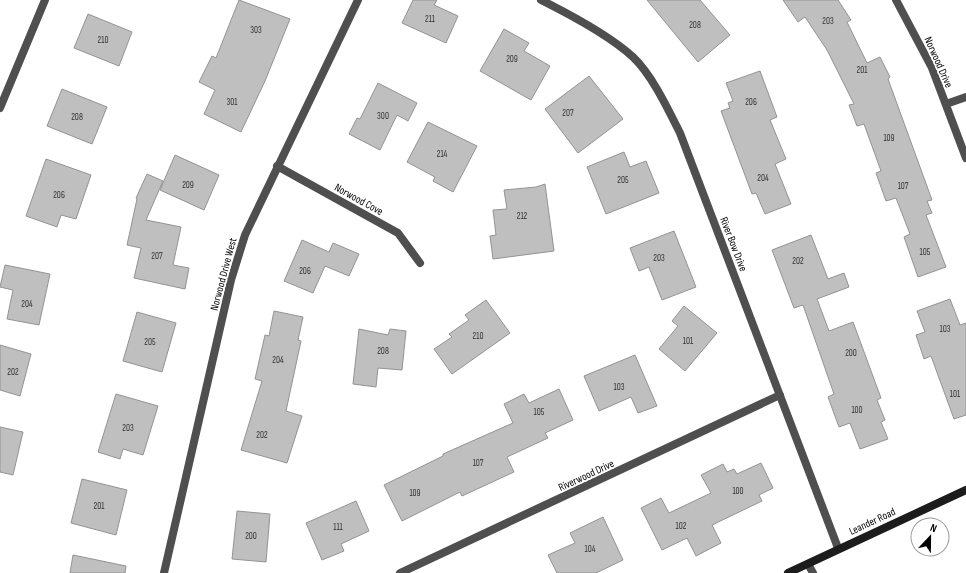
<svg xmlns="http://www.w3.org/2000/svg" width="966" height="573" viewBox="0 0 966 573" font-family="'Sofia Sans Condensed',sans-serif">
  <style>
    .building { fill: #bfbfbf; stroke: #939393 }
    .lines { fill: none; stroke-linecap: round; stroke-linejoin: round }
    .lane { stroke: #4f4f4f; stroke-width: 8 }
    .street { stroke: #4f4f4f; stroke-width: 8 }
    .secondary { stroke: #1c1c1c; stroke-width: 8 }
    .labels { text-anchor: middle; stroke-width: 3.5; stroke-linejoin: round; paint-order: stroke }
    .number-label { font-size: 9px; fill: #303030 }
    .street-label { font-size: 11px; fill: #000; stroke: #fff }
  </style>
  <rect width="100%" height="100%" fill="#fff"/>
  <!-- building -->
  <path class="building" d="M 239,0 L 290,19 L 265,81 L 241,132 L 204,114 L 215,90 L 199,82 L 212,56 L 216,58 Z
    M 413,0 L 437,0 L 434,5 L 458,16 L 446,43 L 402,23 Z
    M 647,0 L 700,0 L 730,35 L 698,62 Z
    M 783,0 L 838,0 L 851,20 L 847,22 L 867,63 L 880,57 L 890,77 L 888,79 L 932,200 L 927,201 L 932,213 L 926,215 L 946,267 L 918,277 L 904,237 L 910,234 L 896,198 L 886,201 L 876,173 L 881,171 L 864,124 L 857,126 L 849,105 L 854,104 L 827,50 L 805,17 L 798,22 Z
    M 88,14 L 132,32 L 119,66 L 74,48 Z
    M 504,29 L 529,43 L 524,51 L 550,66 L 531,100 L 480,71 Z
    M 760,71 L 777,117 L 770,120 L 786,159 L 775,164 L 791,204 L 765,214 L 756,193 L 752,194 L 721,111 L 730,108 L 728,103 L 733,101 L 726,83 Z
    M 589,76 L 623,119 L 578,153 L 545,109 Z
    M 378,83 L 417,103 L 408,121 L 397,115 L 380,150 L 349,134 L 357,118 L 360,119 Z
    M 62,89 L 107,107 L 92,144 L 47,126 Z
    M 428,122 L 477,146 L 453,192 L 433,181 L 435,177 L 407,162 Z
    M 624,152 L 630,167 L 646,161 L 659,193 L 606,214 L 587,167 Z
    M 175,155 L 219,175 L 204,210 L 160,190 Z
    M 46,159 L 91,175 L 76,219 L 61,215 L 57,227 L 26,216 Z
    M 147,174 L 163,181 L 146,220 L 181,227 L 173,265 L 189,268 L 185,289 L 134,278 L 141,248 L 127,245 L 137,199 L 136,198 Z
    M 545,184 L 554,251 L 493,259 L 490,236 L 496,235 L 493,210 L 507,209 L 504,190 L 536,187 Z
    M 674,231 L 696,287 L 662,300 L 649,267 L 639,271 L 630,248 Z
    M 811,235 L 828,279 L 844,273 L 849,287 L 817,299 L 829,331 L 853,322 L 881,398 L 877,400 L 885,420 L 881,422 L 888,439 L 860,449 L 850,423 L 839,427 L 828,397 L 834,394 L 803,305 L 794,308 L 772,250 Z
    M 302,240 L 329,252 L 333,243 L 359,254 L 349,276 L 325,266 L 313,293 L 284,281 Z
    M 5,265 L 50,274 L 39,325 L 7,319 L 13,290 L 0,287 Z
    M 950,299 L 960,325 L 966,323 L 966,415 L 954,419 L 931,356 L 924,359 L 916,335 L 925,332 L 917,311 Z
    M 486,300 L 510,333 L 452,374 L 434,349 L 452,337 L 449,334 L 469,320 L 465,315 Z
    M 684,306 L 717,333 L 685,371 L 659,349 L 678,326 L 672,321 Z
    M 274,311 L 303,317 L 298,340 L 301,341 L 286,411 L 302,416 L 287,463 L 241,450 L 262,381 L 255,379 L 265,335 L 269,336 Z
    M 137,312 L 176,323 L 162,372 L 123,361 Z
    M 359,329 L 388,335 L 390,329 L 406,331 L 402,370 L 378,368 L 376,387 L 353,384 Z
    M 0,345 L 31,354 L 20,396 L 0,390 Z
    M 635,355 L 657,406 L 638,413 L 631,397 L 599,411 L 584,376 Z
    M 559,389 L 573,420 L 545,433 L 548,438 L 507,457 L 514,472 L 462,496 L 460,492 L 402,521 L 384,485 L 443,456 L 443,454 L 513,423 L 504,404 L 524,394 L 529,403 Z
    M 116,394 L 158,406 L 143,455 L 123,449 L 120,459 L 98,452 Z
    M 0,427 L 23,432 L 13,475 L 0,472 Z
    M 761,463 L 773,488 L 759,495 L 762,501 L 712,525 L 721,543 L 696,556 L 687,538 L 662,550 L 641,508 L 661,498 L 669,513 L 711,493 L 701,475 L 723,464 L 727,472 L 734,469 L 737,474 Z
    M 82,479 L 127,490 L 116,535 L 71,523 Z
    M 356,501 L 369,531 L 341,544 L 344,551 L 322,560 L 306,523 Z
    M 237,511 L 270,514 L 266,562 L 232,559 Z
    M 603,517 L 623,560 L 596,573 L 557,573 L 548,555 L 575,543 L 570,533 Z
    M 73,555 L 126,566 L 125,573 L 70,573 Z"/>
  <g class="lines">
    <!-- lane -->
    <path class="lane" d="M 808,564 L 813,573"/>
    <!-- street -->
    <path class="street" d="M 541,0 C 569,14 610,36 633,57 C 652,75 668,109 680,133 L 838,548
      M 896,0 L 932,68 L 966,158
      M 946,104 L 966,97
      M 0,108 L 45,0
      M 277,166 L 398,233 L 420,263
      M 164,573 L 231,280 L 245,235 L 358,0
      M 400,573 L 780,395"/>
    <!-- secondary -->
    <path class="secondary" d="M 788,573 L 966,490"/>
  </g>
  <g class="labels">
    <!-- number labels -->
    <g class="number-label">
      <text x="430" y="22">211</text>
      <text x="828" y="24">203</text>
      <text x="695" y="28">208</text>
      <text x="256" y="33">303</text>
      <text x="103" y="43">210</text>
      <text x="512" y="62">209</text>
      <text x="862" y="73">201</text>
      <text x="232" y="105">301</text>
      <text x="751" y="105">206</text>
      <text x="568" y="116">207</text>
      <text x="383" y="119">300</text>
      <text x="77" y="120">208</text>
      <text x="889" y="141">109</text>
      <text x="442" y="157">214</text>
      <text x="763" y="181">204</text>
      <text x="623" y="183">205</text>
      <text x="188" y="188">209</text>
      <text x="903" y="189">107</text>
      <text x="59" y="198">206</text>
      <text x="522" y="219">212</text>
      <text x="925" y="255">105</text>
      <text x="157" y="259">207</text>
      <text x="659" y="261">203</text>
      <text x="798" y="264">202</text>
      <text x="305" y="274">206</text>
      <text x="27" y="307">204</text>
      <text x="945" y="332">103</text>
      <text x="478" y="339">210</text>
      <text x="688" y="344">101</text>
      <text x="150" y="345">205</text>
      <text x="383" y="354">208</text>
      <text x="851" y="356">200</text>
      <text x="278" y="363">204</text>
      <text x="13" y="375">202</text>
      <text x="619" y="390">103</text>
      <text x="955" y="397">101</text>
      <text x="857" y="413">100</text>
      <text x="539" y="415">105</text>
      <text x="128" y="431">203</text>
      <text x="262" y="438">202</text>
      <text x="478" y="466">107</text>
      <text x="738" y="494">100</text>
      <text x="415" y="496">109</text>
      <text x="99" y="509">201</text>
      <text x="681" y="529">102</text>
      <text x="338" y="530">111</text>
      <text x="251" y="539">200</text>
      <text x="590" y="552">104</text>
    </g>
    <!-- street labels -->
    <g class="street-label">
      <text transform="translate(939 62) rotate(66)" y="4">Norwood Drive</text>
      <text transform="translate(359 199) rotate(29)" y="4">Norwood Cove</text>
      <text transform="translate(734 244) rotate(69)" y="4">River Bow Drive</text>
      <text transform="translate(223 274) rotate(-75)" y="4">Norwood Drive West</text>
      <text transform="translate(586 475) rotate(-25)" y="4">Riverwood Drive</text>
      <text transform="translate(872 521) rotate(-25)" y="4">Leander Road</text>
    </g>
  </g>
  <!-- north arrow -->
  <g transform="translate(930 537) rotate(22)"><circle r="19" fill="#ffffff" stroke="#999999"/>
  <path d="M0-3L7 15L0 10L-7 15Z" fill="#000000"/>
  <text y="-6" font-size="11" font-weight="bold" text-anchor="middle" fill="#000000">N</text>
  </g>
</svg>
